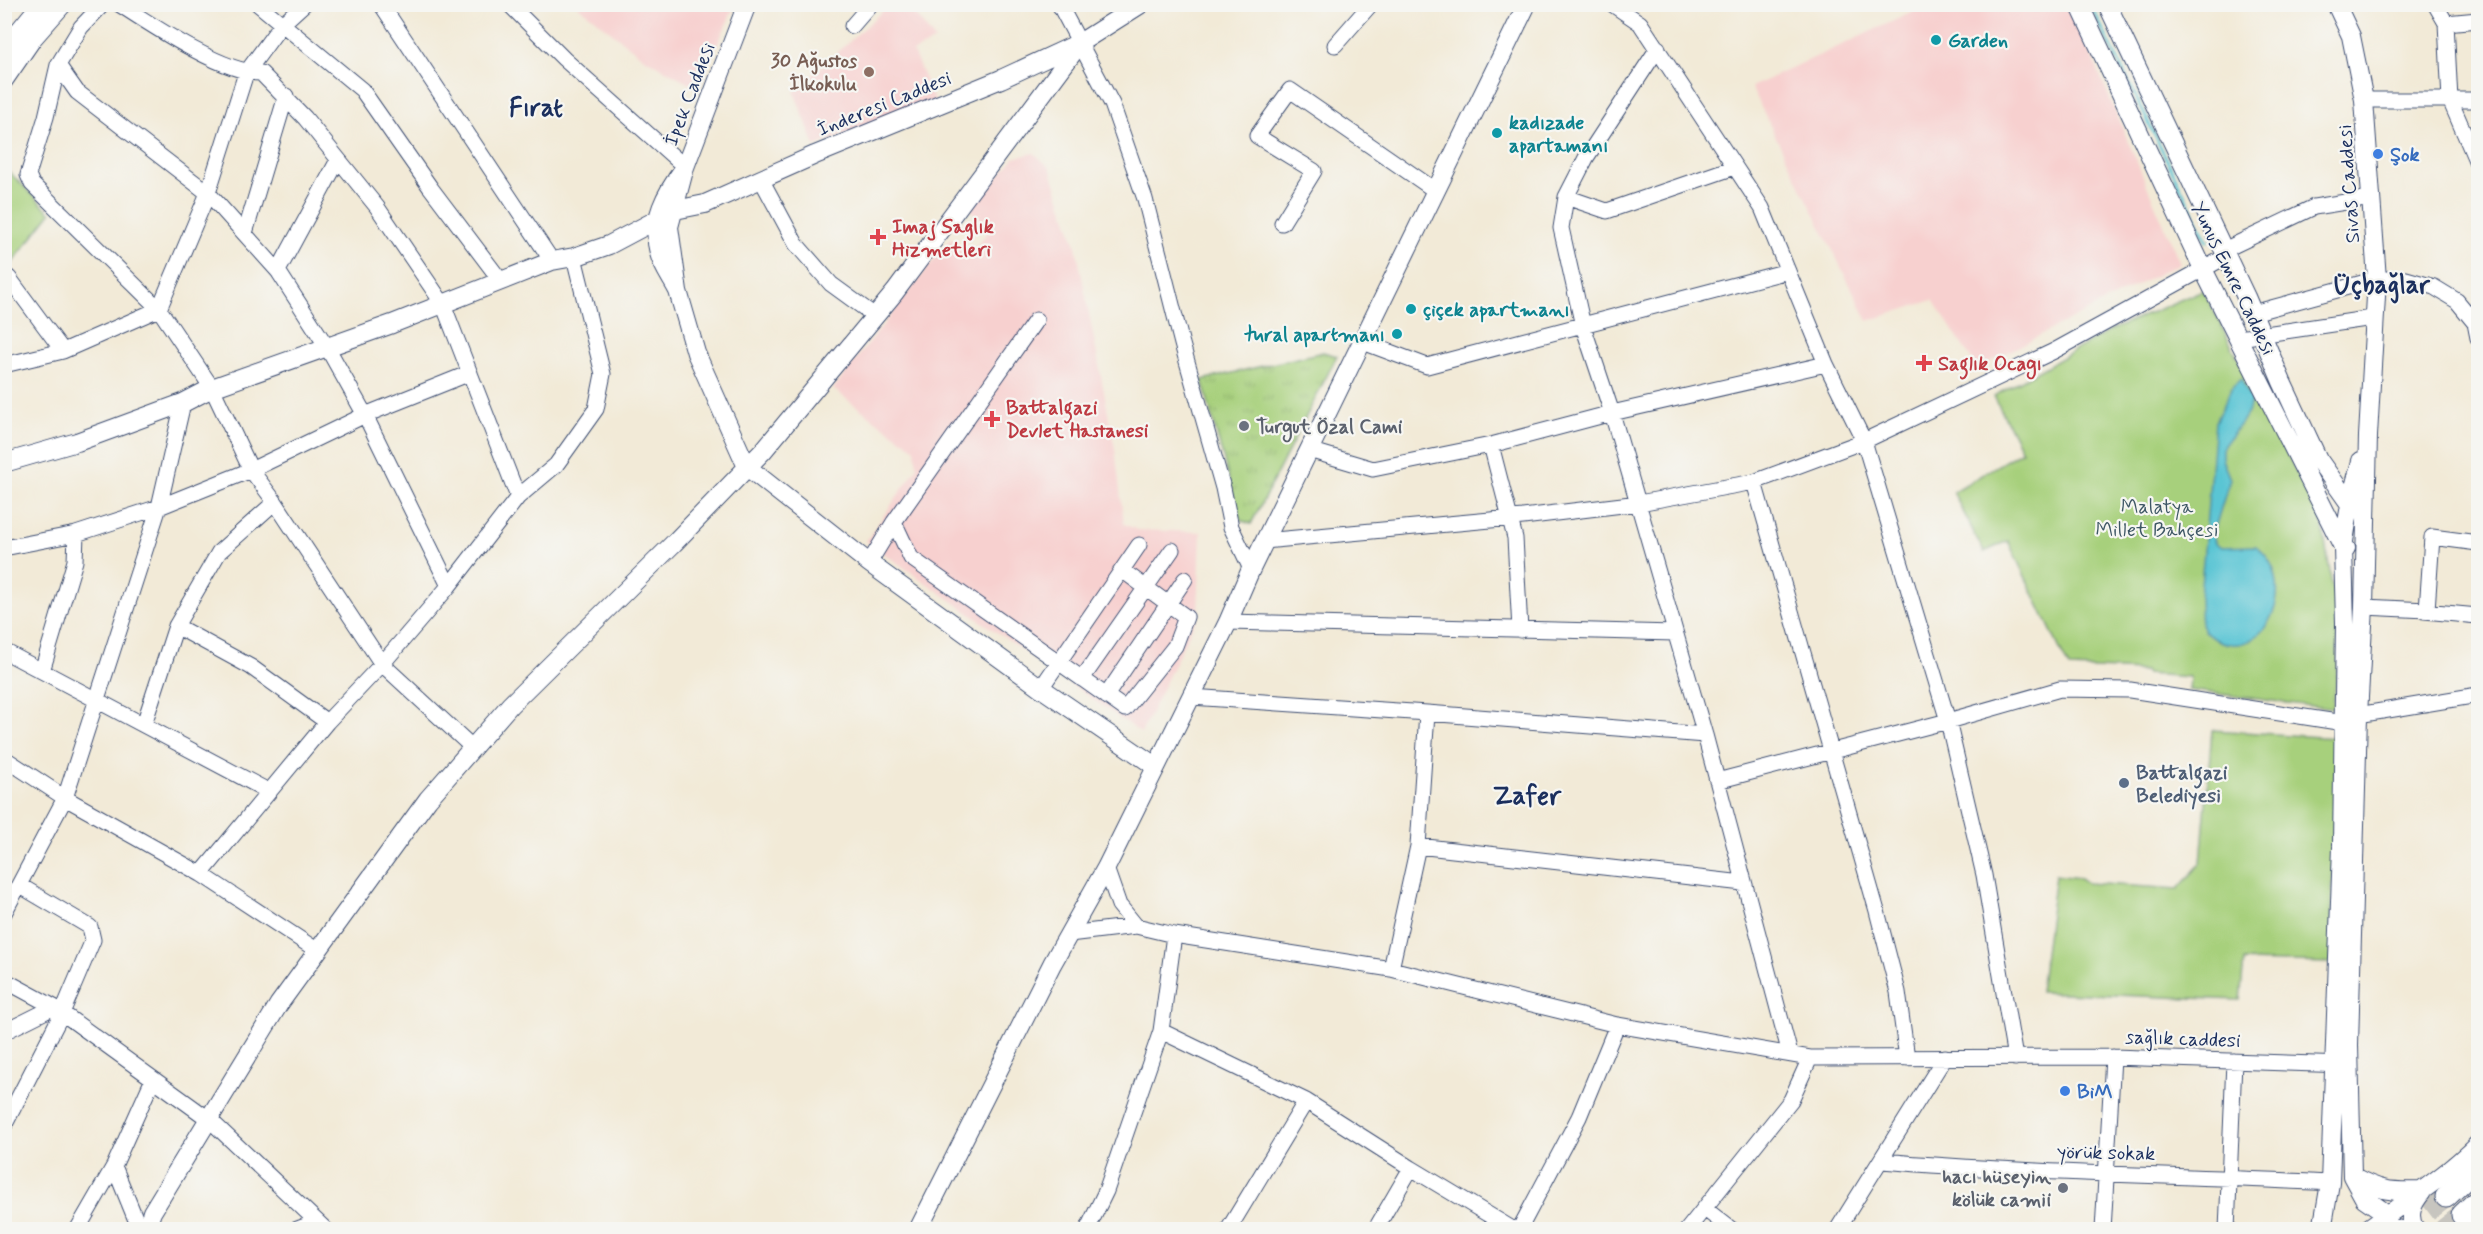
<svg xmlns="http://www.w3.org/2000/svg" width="2483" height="1234" viewBox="0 0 2483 1234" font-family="Mynerve,sans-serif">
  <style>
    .built { fill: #f7d0cf }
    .grass { fill: url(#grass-tufts); stroke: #61806c; stroke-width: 1.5 }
    .park { fill: #a7d07b; stroke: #61806c; stroke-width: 1.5 }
    .water { fill: #5ac5d4; stroke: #3a7a99; stroke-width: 1.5 }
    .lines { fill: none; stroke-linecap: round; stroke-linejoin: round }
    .stream { stroke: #5ac5d4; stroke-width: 3 }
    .highway-tunnel { stroke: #c7c5bf; stroke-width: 21; stroke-dasharray: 21 10; stroke-linecap: butt }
    .minor-casing { stroke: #3b4b70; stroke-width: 17 }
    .major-casing { stroke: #3b4b70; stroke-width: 20 }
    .highway-casing { stroke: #3b4b70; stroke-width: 23 }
    .minor { stroke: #fff; stroke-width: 15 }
    .major { stroke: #fff; stroke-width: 18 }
    .highway { stroke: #fff; stroke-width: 21 }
    .culture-dot { fill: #0f9aa8; stroke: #f6f6f2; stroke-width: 2 }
    .education-dot { fill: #8d6e63; stroke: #f6f6f2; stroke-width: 2 }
    .shop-dot { fill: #3f7fe0; stroke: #f6f6f2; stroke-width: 2 }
    .health-dot { fill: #e0444e; stroke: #f6f6f2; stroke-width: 2 }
    .worship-dot { fill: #6b7280; stroke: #f6f6f2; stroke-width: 2 }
    .service-dot { fill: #5c6f8a; stroke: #f6f6f2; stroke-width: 2 }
    .labels { text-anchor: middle; stroke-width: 4.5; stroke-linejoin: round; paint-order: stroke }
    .culture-label { font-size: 20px; font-weight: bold; fill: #0d838f; stroke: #f6f6f2; text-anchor: start }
    .education-label { font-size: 20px; font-weight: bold; fill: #785e54; stroke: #f6f6f2; text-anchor: end }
    .street-label { font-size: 20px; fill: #1b2f5e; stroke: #f6f6f2 }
    .shop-label { font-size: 20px; font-weight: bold; fill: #366cbe; stroke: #f6f6f2; text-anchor: start }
    .health-label { font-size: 20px; font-weight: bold; fill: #be3a42; stroke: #f6f6f2; text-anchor: start }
    .worship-label { font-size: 20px; font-weight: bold; fill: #5b616d; stroke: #f6f6f2; text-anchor: start }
    .park-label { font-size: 20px; fill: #3e5765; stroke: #f6f6f2 }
    .service-label { font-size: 20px; font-weight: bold; fill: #4e5e75; stroke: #f6f6f2; text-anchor: start }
    .district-label { font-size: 26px; font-weight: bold; fill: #1b2f5e; stroke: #f6f6f2 }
  </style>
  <defs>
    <pattern id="grass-tufts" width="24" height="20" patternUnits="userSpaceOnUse" patternTransform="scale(1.5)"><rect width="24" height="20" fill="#a7d07b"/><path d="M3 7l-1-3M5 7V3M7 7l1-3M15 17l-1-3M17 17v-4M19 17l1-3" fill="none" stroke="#8fb36d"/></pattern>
  </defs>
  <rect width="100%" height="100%" fill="#f6f6f2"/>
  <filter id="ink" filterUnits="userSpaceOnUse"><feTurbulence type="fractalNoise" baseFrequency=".0167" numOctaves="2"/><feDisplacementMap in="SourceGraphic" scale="12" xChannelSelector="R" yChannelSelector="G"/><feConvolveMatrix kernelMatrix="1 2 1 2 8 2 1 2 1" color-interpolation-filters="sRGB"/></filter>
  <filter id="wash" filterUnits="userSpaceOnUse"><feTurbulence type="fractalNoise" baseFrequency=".008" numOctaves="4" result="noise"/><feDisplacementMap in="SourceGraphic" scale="24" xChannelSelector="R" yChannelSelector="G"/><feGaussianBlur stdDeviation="1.35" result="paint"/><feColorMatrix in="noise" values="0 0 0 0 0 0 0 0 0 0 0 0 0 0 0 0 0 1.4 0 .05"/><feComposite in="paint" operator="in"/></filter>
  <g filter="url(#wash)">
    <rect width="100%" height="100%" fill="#f2ead7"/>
    <!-- built -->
    <path class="built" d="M 577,5 L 735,5 L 698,88 L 644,58 Z
      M 889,5 L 908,5 L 935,40 L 913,52 L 935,102 L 815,146 L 794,92 Z
      M 1928,5 L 2070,5 L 2180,263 L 1977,368 L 1933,300 L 1868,321 L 1751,87 Z
      M 1034,153 L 1050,168 L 1076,246 L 1115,449 L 1124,524 L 1138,530 L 1201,532 L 1198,615 L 1141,733 L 866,541 L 917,468 L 915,449 L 833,389 L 951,238 L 970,254 L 992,228 L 970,210 L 1014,158 Z"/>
    <!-- grass -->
    <path class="grass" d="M 1323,352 L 1337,356 L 1251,524 L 1240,520 L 1202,380 Z"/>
    <!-- park -->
    <path class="park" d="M 4,167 L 51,213 L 5,272 Z
      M 2203,290 L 2322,522 L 2337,617 L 2338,663 L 2333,709 L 2189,690 L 2190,677 L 2146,674 L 2144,671 L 2069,668 L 2008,541 L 1984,552 L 1953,492 L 2022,451 L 1994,396 L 2109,331 Z
      M 2212,730 L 2336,738 L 2331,963 L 2244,961 L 2240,1000 L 2040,992 L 2055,875 L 2080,878 L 2087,883 L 2178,889 L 2201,863 Z"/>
    <!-- water -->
    <path class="water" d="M 2241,379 L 2251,400 L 2248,413 L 2222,448 L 2222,459 L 2230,479 L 2213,534 L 2215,542 L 2221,547 L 2256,546 C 2302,582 2266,661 2219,641 C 2212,638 2204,634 2202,626 C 2199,618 2201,606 2200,598 L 2215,422 L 2232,387 Z"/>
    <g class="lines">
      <!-- stream -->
      <path class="stream" d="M 2090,4 L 2207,241"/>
    </g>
  </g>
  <g filter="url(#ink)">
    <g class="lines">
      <!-- highway-tunnel -->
      <path class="highway-tunnel" d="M 2403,1230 L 2446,1197
        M 2443,1230 L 2462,1215"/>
      <defs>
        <path id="minor" d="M 119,4 C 153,26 223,73 261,73 L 305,118 L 377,207 L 443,304 L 518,497 L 556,465 L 596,409 L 603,374 L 574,257
          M 258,4 L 362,90 L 430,187 L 501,281
          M 381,4 L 552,261
          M 509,4 L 564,59 L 685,167
          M 1059,4 L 1112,104 L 1145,199 L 1182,344 L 1223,488 L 1231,527 L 1251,569
          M 1612,4 L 1640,23 L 1762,208 L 1826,364 L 1864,441 L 1948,721 L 1984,875 L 2015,1058
          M 2435,4 L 2446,23 L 2450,100 L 2478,165
          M 2446,23 L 2478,20
          M 852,26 L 871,4
          M 1335,45 L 1371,4
          M 1658,48 L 1586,158 L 1566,197 L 1561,228 L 1583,326 L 1612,413 L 1705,735
          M 58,65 L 77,92 L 208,193 L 278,271 L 327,347 L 365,415 L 449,586
          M 2364,100 L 2478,100
          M 761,179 L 796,244 L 831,284 L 875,316
          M 1566,197 L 1607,211 L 1735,167
          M 1282,223 L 1314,171 L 1257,136 L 1290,90 L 1436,191
          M 245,233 L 286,96
          M 2224,250 L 2314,207 L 2371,198
          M 278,271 L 338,160
          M 9,278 L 63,351
          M 2253,313 L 2377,279 L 2406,279 L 2434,287 L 2457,301 L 2475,323 L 2478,338
          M 1036,320 L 894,522 L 911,558 L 1125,709 L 1175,646 L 1186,617 L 1122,570
          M 2239,338 L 2373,318
          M 1363,342 L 1427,366 L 1788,271
          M 4,365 L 63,351 L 159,309 L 32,184 L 28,175 L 46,117 L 58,65 L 81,27 L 103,4
          M 1491,445 L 1515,538 L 1520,630
          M 1309,450 L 1373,469 L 1491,445 L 1612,413 L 1826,364
          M 1754,482 L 1864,441 L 2054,351 L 2227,256
          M 275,502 L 251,470 L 212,388 L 159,309 L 208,193 L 246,73 L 281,25 L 304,4
          M 1264,541 L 1523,517 L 1639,503 L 1754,482 L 1877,911 L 1898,992 L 1907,1058
          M 4,548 L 76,534 L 159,507 L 251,470 L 365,415 L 470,373
          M 869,563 L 894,522
          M 2364,607 L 2427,610 L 2432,537 L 2478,543
          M 2424,611 L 2478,616
          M 1228,622 L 1675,633
          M 176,626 L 219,552 L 275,502 L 382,664 L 473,748
          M 4,651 L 268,791
          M 42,671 L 75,561 L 76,534
          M 1082,679 L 1172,550
          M 1041,688 L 1139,545
          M 1106,696 L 1185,579
          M 1191,697 L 1427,713 L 1418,846 L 1391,969
          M 1427,713 L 1705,735 L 1790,1054
          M 2358,715 L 2478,695
          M 144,724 L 176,626 L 251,667 L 327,722
          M 4,758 L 65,798 L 201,874 L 327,722 L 382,664 L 449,586 L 518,497
          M 1717,781 L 1948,721 L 2060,689 L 2130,690 L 2344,723
          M 1418,846 L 1743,883
          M 1106,868 L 1119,905 L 1136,926
          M 201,874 L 318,951
          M 4,913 L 65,798 L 159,507 L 183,403
          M 1069,934 L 1136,926 L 1174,935 L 1391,969 L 1617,1025 L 1810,1058 L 2113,1057 L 2345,1065
          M 4,980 L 54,1007 L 210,1120 L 326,1230
          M 1161,1031 L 1306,1101
          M 4,1032 L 54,1007
          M 4,1126 L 62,1013 L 93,940 L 90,927 L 19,885
          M 1882,1161 C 2031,1174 2181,1175 2330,1183
          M 1705,1209 L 1732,1230
          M 77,1230 L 114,1166
          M 140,1230 L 114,1166 L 153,1079
          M 295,1230 L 316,1222 L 314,1228
          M 1087,1230 L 1106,1191 L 1161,1031 L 1174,935
          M 1228,1230 L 1306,1101 L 1411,1168 L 1514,1230
          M 1375,1230 L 1411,1168
          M 1519,1230 L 1579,1117 L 1617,1025
          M 1687,1230 L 1791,1100 L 1810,1058
          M 1837,1230 L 1945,1057
          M 2103,1230 L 2113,1057
          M 2227,1230 L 2234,1061"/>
        <path id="major" d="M 2079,4 L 2204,271 L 2330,521 L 2343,547 L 2346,548
          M 2107,4 L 2246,297 L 2282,382 L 2318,459 L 2354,510
          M 2336,4 L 2351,36 L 2364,100 L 2377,279 L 2368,436 L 2364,607 L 2358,715 L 2349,1045 L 2352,1176 L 2364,1198 L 2387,1214
          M 4,49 L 41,4
          M 4,80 L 33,38 L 63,4
          M 685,167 L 747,4
          M 678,291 C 672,279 662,266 659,253 C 650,220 666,193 685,167 L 669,227 L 678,291 L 696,353 L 747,467 L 869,563 L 1041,688 L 1155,766
          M 4,463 L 77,442 L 183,403 L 212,388 L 392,324 L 552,261 L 574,257 L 609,245 L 675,210 L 705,204 L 815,155 L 1001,79 L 1079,43
          M 2352,1176 C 2380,1191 2389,1192 2421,1191
          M 2370,1228 L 2381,1225 L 2400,1230
          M 146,1230 L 152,1212 L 279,1004 L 428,799 L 510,705 L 674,543 L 763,451 L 895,292 L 1081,42 L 1141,4
          M 918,1230 L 1052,964 L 1106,868 L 1228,622 L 1251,569 L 1527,4
          M 2322,1230 L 2330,1183 L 2342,846 L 2345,623 L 2343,547 L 2351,499 L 2361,461
          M 2366,1230 C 2405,1202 2444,1178 2478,1144
          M 2415,1230 C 2407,1215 2412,1204 2422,1192
          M 2473,1230 L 2478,1226"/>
        <path id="highway" d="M 2446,1197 L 2478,1167
          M 2462,1215 L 2478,1200"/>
      </defs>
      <!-- minor casing -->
      <use href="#minor" class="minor-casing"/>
      <!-- major casing -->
      <use href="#major" class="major-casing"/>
      <!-- highway casing -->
      <use href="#highway" class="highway-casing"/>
      <!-- minor -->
      <use href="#minor" class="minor"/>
      <!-- major -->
      <use href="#major" class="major"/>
      <!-- highway -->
      <use href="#highway" class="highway"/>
    </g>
  </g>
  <!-- markers -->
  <g class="culture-dot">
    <circle cx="1936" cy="40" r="6"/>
    <circle cx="1497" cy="133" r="6"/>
    <circle cx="1411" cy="309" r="6"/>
    <circle cx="1397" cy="334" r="6"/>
  </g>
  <circle class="education-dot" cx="869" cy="72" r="6"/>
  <g class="shop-dot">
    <circle cx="2378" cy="154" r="6"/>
    <circle cx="2065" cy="1091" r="6"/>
  </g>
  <g class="health-dot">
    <path d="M875 228h6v6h6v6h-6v6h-6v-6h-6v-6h6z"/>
    <path d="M1921 354h6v6h6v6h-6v6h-6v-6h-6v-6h6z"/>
    <path d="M989 410h6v6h6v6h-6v6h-6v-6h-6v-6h6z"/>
  </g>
  <g class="worship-dot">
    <circle cx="1244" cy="426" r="6"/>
    <circle cx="2063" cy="1188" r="6"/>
  </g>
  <circle class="service-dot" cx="2124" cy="783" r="6"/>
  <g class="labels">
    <!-- culture labels -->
    <g class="culture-label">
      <text x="1948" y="47">Garden</text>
      <text x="1509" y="129">kadızade<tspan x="1509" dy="23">apartamanı</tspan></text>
      <text x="1423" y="316">çiçek apartmanı</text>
      <text x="1385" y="341" text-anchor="end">tural apartmanı</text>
    </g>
    <!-- education labels -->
    <g class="education-label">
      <text x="857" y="67">30 Ağustos<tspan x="857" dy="23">İlkokulu</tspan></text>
    </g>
    <!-- street labels -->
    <g class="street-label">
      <text transform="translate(689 94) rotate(-69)" y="7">İpek Caddesi</text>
      <text transform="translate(884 103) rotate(-22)" y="7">İnderesi Caddesi</text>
      <text transform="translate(2348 184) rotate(-94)" y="7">Sivas Caddesi</text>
      <text transform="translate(2234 278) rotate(64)" y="7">Yunus Emre Caddesi</text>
      <text transform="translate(2183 1038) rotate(2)" y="7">sağlık caddesi</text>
      <text transform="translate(2106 1152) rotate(1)" y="7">yörük sokak</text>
    </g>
    <!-- shop labels -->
    <g class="shop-label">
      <text x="2390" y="161">Şok</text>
      <text x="2077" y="1098">BiM</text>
    </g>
    <!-- health labels -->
    <g class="health-label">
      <text x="892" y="233">Imaj Saglık<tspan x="892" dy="23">Hizmetleri</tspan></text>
      <text x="1938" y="370">Saglık Ocagı</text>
      <text x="1006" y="414">Battalgazi<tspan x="1006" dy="23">Devlet Hastanesi</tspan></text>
    </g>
    <!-- worship labels -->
    <g class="worship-label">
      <text x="1256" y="433">Turgut Özal Cami</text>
      <text x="2051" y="1183" text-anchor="end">hacı hüseyin<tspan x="2051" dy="23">kölük camii</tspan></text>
    </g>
    <!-- park labels -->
    <g class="park-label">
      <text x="2157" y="513">Malatya<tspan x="2157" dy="23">Millet Bahçesi</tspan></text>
    </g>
    <!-- service labels -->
    <g class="service-label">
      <text x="2136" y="779">Battalgazi<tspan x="2136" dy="23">Belediyesi</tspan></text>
    </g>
    <!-- district labels -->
    <g class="district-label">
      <text x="536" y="116">Fırat</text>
      <text x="2381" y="293">Üçbağlar</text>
      <text x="1527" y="804">Zafer</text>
    </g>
  </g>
  <!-- margin -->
  <rect width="2483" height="1234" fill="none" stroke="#f6f6f2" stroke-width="24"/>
</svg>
